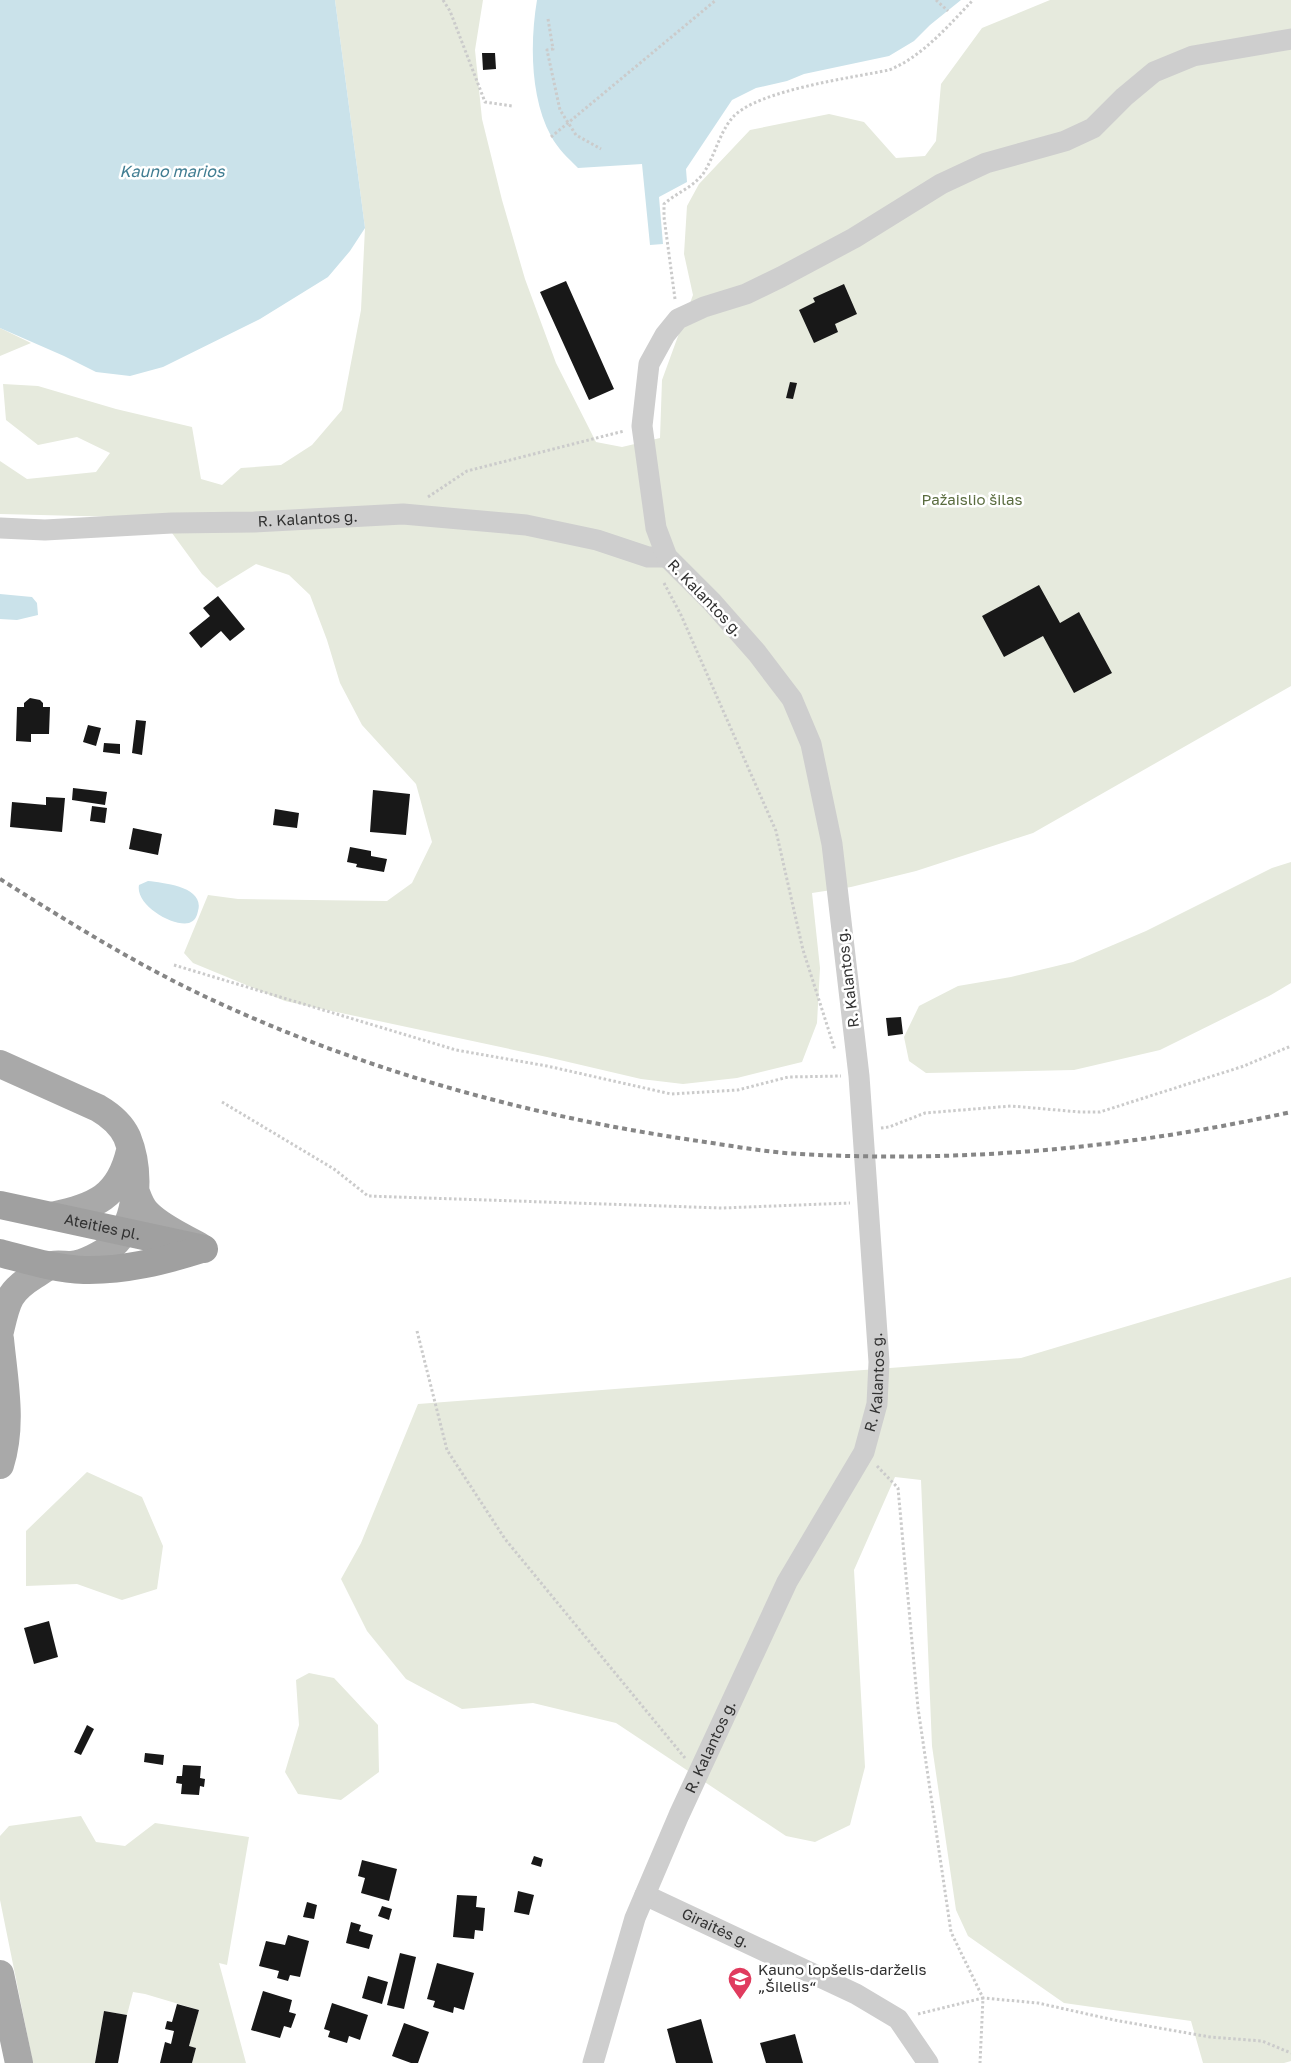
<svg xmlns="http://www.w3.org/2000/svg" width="1291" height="2063" viewBox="0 0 1291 2063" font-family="'Golos Text',sans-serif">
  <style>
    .green { fill: #e6eadd }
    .water { fill: #cae2ea }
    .building { fill: #181818 }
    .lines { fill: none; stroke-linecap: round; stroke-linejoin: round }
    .path { stroke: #cbcbcb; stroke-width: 3; stroke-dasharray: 2.5 2.5; stroke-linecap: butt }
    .minor { stroke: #cecece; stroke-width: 21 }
    .primary { stroke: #a9a9a9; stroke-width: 28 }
    .trunk { stroke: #a0a0a0; stroke-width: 28 }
    .rail { stroke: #868686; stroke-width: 4; stroke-dasharray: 5 4; stroke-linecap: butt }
    .labels { text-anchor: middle; stroke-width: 5; stroke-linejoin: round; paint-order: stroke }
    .park-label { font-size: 15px; fill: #5a6c3f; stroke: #fff }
    .street-label { font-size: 15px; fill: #313131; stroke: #fff }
    .poi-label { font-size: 15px; fill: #313131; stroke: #fff; text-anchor: start }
    .water-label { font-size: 16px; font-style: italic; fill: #407d92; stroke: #fff }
  </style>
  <rect width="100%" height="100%" fill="#fff"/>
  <!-- green -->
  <path class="green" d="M 335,0 L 483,0 L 475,50 L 482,119 L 502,200 L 525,279 L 556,363 L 596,442 L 622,447 L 660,438 L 662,380 L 693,295 L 684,254 L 687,206 L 699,184 L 750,130 L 829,114 L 864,122 L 896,158 L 925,156 L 936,141 L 941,84 L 982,28 L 1050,0 L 1291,0 L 1291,686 L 1033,833 L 916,871 L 851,887 L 812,893 L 820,968 L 817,1023 L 802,1062 L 737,1078 L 683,1084 L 641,1079 L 547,1057 L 285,1001 L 193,963 L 184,953 L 208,895 L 238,899 L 387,901 L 412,883 L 432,842 L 416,784 L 362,725 L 340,683 L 327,640 L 310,595 L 289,575 L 256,564 L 217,588 L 202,574 L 161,518 L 0,514 L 0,461 L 27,479 L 96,472 L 110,453 L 77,437 L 38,445 L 6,420 L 3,384 L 38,386 L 116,409 L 192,427 L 201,479 L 222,485 L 241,468 L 281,465 L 312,445 L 342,410 L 361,310 L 365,228 Z
    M 0,328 L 31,343 L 0,356 Z
    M 1291,862 L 1291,983 L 1269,996 L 1160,1050 L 1074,1070 L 926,1073 L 909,1061 L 904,1037 L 919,1006 L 958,986 L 1011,977 L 1073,962 L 1146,931 L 1272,868 Z
    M 1291,1277 L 1291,2061 L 1284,2063 L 1203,2063 L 1191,2021 L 1064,2003 L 968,1936 L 956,1910 L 932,1746 L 921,1480 L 895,1477 L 854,1570 L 865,1767 L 850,1825 L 815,1842 L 786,1836 L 616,1723 L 533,1703 L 462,1709 L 406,1679 L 367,1631 L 341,1579 L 361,1543 L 418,1404 L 1021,1358 Z
    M 87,1472 L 142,1497 L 163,1546 L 157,1589 L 122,1600 L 77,1584 L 26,1586 L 26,1531 Z
    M 309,1673 L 334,1678 L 378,1725 L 379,1772 L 341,1800 L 298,1794 L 285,1772 L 299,1725 L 296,1680 Z
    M 81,1816 L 96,1842 L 125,1846 L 155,1823 L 249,1837 L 227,1965 L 219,1963 L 246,2063 L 192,2063 L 196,2048 L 189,2046 L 199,2010 L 145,1994 L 133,1992 L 127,2015 L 104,2011 L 95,2063 L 33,2063 L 0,1900 L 0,1836 L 9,1826 Z"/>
  <!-- water -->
  <path class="water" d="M 0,0 L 335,0 L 365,228 L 350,251 L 328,277 L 260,319 L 163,367 L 130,376 L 96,372 L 64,356 L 0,328 Z
    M 537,0 L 961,0 L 930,25 L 914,41 L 889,56 L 804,74 L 787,81 L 756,88 L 732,100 L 686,169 L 687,182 L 659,197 L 663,244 L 650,245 L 642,164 L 578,168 C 568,158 558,149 551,136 C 530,97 530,42 537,0 Z
    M 0,594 L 32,597 L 37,603 L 38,615 L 17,620 L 0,619 Z
    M 148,881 C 165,883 205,887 198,911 C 197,916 195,921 189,923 C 173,927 135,905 139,885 Z"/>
  <!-- building -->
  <path class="building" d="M 482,53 L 495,53 L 496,69 L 483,70 Z
    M 566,281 L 614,389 L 589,400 L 540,292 Z
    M 844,284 L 857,314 L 835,324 L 838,332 L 814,343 L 799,310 L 815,302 L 813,298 Z
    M 790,382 L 797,383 L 793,399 L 786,398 Z
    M 1039,585 L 1060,623 L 1079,612 L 1112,673 L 1074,693 L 1043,636 L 1004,657 L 982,616 Z
    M 218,596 L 245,629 L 230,641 L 221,631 L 201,648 L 189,633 L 210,616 L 203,608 Z
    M 30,698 L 40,700 L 43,703 L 43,707 L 50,707 L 49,734 L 31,734 L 31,742 L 16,741 L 17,707 L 24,707 L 24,703 Z
    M 136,720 L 146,721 L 142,755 L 132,753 Z
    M 88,725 L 101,728 L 96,746 L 83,742 Z
    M 104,743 L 120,744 L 120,754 L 103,752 Z
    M 73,788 L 107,792 L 105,805 L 72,800 Z
    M 373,790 L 410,794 L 406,835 L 370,832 Z
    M 46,797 L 65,798 L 62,832 L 10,827 L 12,802 L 46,805 Z
    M 92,806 L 107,808 L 105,823 L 90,821 Z
    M 275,809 L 299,813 L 297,828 L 273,825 Z
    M 133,828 L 162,834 L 158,855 L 129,849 Z
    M 350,847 L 371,851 L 371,856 L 387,859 L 384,872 L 356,867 L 357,864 L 347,862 Z
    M 901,1017 L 903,1034 L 888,1036 L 886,1018 Z
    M 49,1621 L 58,1657 L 34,1664 L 24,1628 Z
    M 87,1725 L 94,1729 L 81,1755 L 74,1752 Z
    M 145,1753 L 164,1755 L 163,1765 L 144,1762 Z
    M 183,1765 L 201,1766 L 200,1778 L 205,1779 L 204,1787 L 200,1786 L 199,1795 L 181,1794 L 182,1784 L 176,1783 L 177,1776 L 182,1776 Z
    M 534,1856 L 543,1859 L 541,1867 L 531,1864 Z
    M 362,1860 L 397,1869 L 389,1901 L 361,1893 L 365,1878 L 358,1876 Z
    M 518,1891 L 534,1895 L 529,1915 L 514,1912 Z
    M 457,1895 L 477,1896 L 476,1907 L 485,1908 L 483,1931 L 475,1930 L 474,1939 L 453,1937 Z
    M 307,1902 L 317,1905 L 314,1919 L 303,1917 Z
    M 382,1906 L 392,1909 L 389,1920 L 378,1916 Z
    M 351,1922 L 361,1925 L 359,1931 L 373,1935 L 369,1949 L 346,1943 Z
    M 288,1935 L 309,1941 L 300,1977 L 290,1975 L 288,1981 L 277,1978 L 279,1971 L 259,1966 L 266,1941 L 285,1945 Z
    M 400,1953 L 416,1957 L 404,2009 L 387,2005 Z
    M 437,1963 L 474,1973 L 464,2010 L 454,2007 L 453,2013 L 433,2007 L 435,2001 L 427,1999 Z
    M 368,1976 L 388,1982 L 382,2004 L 362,1998 Z
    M 263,1991 L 292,2000 L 289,2012 L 296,2014 L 291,2028 L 284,2026 L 280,2038 L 251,2030 Z
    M 332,2003 L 368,2015 L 360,2040 L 349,2036 L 347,2043 L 328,2037 L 330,2031 L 324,2029 Z
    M 177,2004 L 199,2010 L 189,2046 L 196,2048 L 192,2063 L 160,2063 L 165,2042 L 171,2044 L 174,2031 L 165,2029 L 167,2021 L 172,2022 Z
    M 104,2011 L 127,2015 L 118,2063 L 95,2063 Z
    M 701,2019 L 713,2063 L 676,2063 L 667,2029 Z
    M 404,2023 L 429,2032 L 418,2063 L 411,2063 L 392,2056 Z
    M 795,2034 L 803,2063 L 766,2063 L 760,2043 Z"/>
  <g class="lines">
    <!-- path -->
    <path class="path" d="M 443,0 L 450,11 L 485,102 L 512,106
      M 936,0 L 948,11
      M 548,19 L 553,49 L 547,50 L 560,110 L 576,135 L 601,149
      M 551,137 L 716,0
      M 675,299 L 664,217 L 664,204 C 676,193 692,188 703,174 C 715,156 719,133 733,117 C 758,90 851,78 889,70 C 922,57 949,25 973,0
      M 428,497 L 467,471 L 624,431
      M 664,583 L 681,615 L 776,831 L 803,950 L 835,1050
      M 174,965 L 456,1050 L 547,1066 L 671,1094 L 738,1090 L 788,1077 L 841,1076
      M 222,1102 L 334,1169 L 368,1196 L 722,1208 L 850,1203
      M 881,1128 L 889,1127 L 925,1113 L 1011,1106 L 1080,1112 L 1100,1112 L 1244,1066 L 1291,1046
      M 417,1331 L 447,1450 L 505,1539 L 685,1758
      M 877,1466 L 898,1488 L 918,1708 L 951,1932 L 983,1998 L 1038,2003 L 1114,2020 L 1210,2037 L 1262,2041 L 1291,2053
      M 918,2014 L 983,1998 L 980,2063"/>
    <!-- minor -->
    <g class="minor">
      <path id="s1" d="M 0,528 L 45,530 L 172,523 L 254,522 L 403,514 L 526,525 L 597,540 L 648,557 L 667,557"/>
      <path id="s2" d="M 645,1895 L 856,1994 L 898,2019 L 928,2063"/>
      <path id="s3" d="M 593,2063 L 635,1918 L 679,1815 L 787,1582 L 864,1452 L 877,1404 L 879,1362 L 859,1076 L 832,844 L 811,744 L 792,699 L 757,653 L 712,602 L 667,557 L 656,528 L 642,426 L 649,364 L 665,335 L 678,319 L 704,307 L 746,294 L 781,277 L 854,238 L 941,184 L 986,163 L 1065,141 L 1093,128 L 1124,97 L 1154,72 L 1193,56 L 1291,39"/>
    </g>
    <!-- primary -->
    <path class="primary" d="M 0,1064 L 98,1108 C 110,1115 121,1124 127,1137 C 140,1169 140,1221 112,1246 C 103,1254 84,1264 71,1265 C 65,1265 57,1264 52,1265 C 46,1267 40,1272 35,1275 C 8,1292 7,1301 0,1331
      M 135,1190 C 138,1198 141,1208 148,1214 C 162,1228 183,1237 199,1246
      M 52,1216 C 95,1206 119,1198 130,1151
      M 0,1339 C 4,1381 13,1424 0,1465
      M 0,1974 L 19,2063"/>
    <!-- trunk -->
    <g class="trunk">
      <path id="s4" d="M 0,1205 L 204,1249"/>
      <path d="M 0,1253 C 27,1260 56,1269 84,1270 C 124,1271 164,1261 202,1249"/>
    </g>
    <!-- rail -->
    <path class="rail" d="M 0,879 C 67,921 134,963 206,997 C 359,1069 524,1115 692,1140 C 727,1145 764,1152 799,1154 C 965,1163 1129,1148 1291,1112"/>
  </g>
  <!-- icons -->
  <defs>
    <symbol id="school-pin" viewBox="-11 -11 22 30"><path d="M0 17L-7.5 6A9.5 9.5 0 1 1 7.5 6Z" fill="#e03b5e" stroke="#fff"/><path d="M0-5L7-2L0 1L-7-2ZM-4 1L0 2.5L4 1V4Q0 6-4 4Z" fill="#fff"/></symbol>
  </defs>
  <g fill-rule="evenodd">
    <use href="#school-pin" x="726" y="1965" width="28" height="38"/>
  </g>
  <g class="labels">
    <!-- park labels -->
    <g class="park-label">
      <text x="972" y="505">Pažaislio šilas</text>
    </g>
    <!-- street labels -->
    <g class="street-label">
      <text dy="5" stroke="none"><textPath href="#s1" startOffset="308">R. Kalantos g.</textPath></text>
      <text transform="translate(705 598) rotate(46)" y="5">R. Kalantos g.</text>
      <text transform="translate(848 978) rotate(-97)" y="5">R. Kalantos g.</text>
      <text dy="5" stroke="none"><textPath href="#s4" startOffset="105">Ateities pl.</textPath></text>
      <text dy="5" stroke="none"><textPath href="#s3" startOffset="742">R. Kalantos g.</textPath></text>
      <text dy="5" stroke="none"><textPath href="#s3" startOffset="338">R. Kalantos g.</textPath></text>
      <text dy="5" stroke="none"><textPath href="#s2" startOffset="78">Giraitės g.</textPath></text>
    </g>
    <!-- poi labels -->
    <g class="poi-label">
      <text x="758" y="1975">Kauno lopšelis-darželis<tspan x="758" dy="17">„Šilelis“</tspan></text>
    </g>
    <!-- water labels -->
    <g class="water-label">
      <text x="172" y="177">Kauno marios</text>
    </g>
  </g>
</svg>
